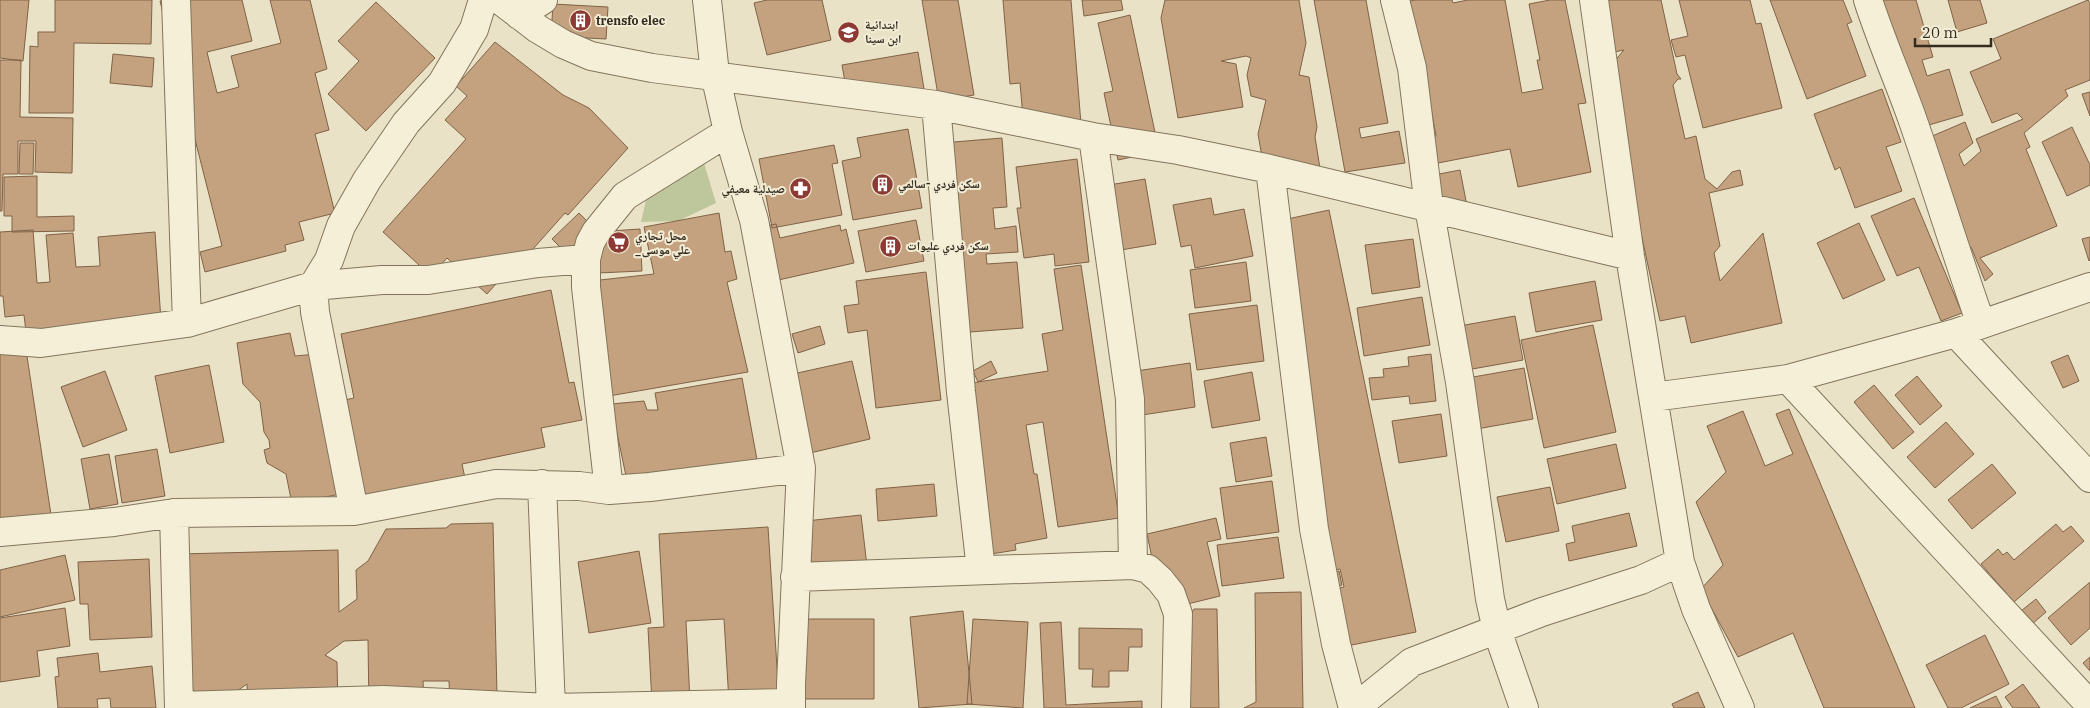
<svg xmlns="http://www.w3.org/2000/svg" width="2090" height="708" viewBox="0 0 2090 708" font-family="'IBM Plex Serif','Noto Naskh Arabic',serif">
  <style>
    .green { fill: #bec79b }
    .building { fill: #c4a27f; stroke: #806246 }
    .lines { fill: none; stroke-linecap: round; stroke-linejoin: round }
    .minor-casing { stroke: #83755d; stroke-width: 30 }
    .minor { stroke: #f5efd8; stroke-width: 28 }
    .labels { text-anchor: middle; stroke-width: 4; stroke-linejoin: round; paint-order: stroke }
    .poi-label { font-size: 12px; font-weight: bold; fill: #352c20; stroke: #f2ecd5; text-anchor: start }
  </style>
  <rect width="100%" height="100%" fill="#eae2c6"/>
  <!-- green -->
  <path class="green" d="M 704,163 L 716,203 L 678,221 L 641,222 L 647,196 Z"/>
  <!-- building -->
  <path class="building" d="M 0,0 L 29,0 L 23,61 L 0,58 Z
    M 55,0 L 152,0 L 151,44 L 74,43 L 73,113 L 29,113 L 30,46 L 38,47 L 38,32 L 55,32 Z
    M 165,0 L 242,0 L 252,41 L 207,52 L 217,93 L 239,87 L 231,56 L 281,43 L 270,0 L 310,0 L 327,69 L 315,73 L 329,130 L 315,134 L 335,213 L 299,222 L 304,240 L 285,245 L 286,251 L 205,272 L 200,252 L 222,246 L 160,1 Z
    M 767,0 L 822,0 L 831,40 L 767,55 L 754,3 Z
    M 922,0 L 958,0 L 974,95 L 939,101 Z
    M 1003,0 L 1071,0 L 1081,124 L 1024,129 L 1020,83 L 1010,84 Z
    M 1082,0 L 1121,0 L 1123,10 L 1084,16 Z
    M 1165,0 L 1299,0 L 1306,43 L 1299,75 L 1309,77 L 1317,127 L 1315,137 L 1322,181 L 1262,157 L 1258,134 L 1266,100 L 1251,96 L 1247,75 L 1251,58 L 1246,56 L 1221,61 L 1236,64 L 1243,107 L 1178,118 L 1161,18 Z
    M 1314,0 L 1366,0 L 1388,123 L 1359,128 L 1361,138 L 1399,131 L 1405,163 L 1345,172 Z
    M 1415,0 L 1452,0 L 1453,3 L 1468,0 L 1505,0 L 1522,93 L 1543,89 L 1537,60 L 1540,60 L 1529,4 L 1550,0 L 1565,0 L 1586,103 L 1578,104 L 1591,172 L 1518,187 L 1510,149 L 1433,164 L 1428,138 L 1436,136 L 1423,63 L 1395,4 Z
    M 1607,0 L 1661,0 L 1677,74 L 1681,79 L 1678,79 L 1673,85 L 1685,139 L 1696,136 L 1705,179 L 1717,189 L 1732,172 L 1740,170 L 1743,185 L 1709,193 L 1720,246 L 1714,253 L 1720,281 L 1763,233 L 1782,323 L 1691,343 L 1685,316 L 1660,321 L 1606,71 L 1624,50 L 1610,53 Z
    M 1679,0 L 1750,0 L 1756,24 L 1761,23 L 1782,108 L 1703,128 L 1685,55 L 1676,57 L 1671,40 L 1688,36 Z
    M 1770,0 L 1843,0 L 1852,22 L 1847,24 L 1866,76 L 1807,99 Z
    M 1864,0 L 1916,0 L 1933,57 L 1922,60 L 1927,76 L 1949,69 L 1963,115 L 1905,132 Z
    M 1948,0 L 1980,0 L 1987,23 L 1957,32 Z
    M 2088,0 L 2090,3 L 2090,80 L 2065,90 L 2068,96 L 2024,133 L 2030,147 L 2026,149 L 2057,226 L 1980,258 L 1993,274 L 1985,281 L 1971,247 L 1957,259 L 1916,143 L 1965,122 L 1973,143 L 1959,154 L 1964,166 L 1981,151 L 1976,139 L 2023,119 L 2017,113 L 1992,123 L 1970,72 L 2001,59 L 1993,39 Z
    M 376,2 L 435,58 L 366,131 L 328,94 L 359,61 L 338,41 Z
    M 553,4 L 608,7 L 606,39 L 551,36 Z
    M 1130,15 L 1159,151 L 1118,160 L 1104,93 L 1113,91 L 1098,23 Z
    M 495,42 L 563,95 L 589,108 L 628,148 L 568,215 L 565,213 L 525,258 L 522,255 L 487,294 L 447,258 L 431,276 L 383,232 L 466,139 L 445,120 L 467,96 L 456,86 Z
    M 918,52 L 926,101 L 847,94 L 842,65 Z
    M 113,54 L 154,58 L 152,87 L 110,83 Z
    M 0,60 L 21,60 L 20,117 L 73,118 L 72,173 L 35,172 L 36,141 L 18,141 L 18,174 L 3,174 L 2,211 L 0,211 Z
    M 1882,89 L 1901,142 L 1886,147 L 1902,191 L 1855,208 L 1840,167 L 1835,170 L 1814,114 Z
    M 2090,92 L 2090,116 L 2082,94 Z
    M 2072,127 L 2090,165 L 2090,185 L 2067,196 L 2042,142 Z
    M 908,129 L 922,208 L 853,220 L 842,161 L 861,157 L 857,138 Z
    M 1002,138 L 1007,207 L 993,208 L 995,229 L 1016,226 L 1018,252 L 986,254 L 987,264 L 1017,262 L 1023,328 L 957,333 L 942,143 Z
    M 20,143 L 34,143 L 33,174 L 19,174 Z
    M 834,145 L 838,163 L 832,164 L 842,215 L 772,228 L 759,159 Z
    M 1077,159 L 1089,262 L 1055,266 L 1054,254 L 1024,258 L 1017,208 L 1021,208 L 1016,167 Z
    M 1460,170 L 1468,211 L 1442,216 L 1434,175 Z
    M 37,176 L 37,217 L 74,216 L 74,231 L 12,232 L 12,216 L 4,216 L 4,177 Z
    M 1145,179 L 1156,244 L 1109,252 L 1097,187 Z
    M 1211,198 L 1214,215 L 1244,209 L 1253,256 L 1195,268 L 1191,245 L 1181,247 L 1173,205 Z
    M 1914,198 L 1962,313 L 1941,321 L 1919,267 L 1897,276 L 1871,216 Z
    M 1329,210 L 1416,632 L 1337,648 L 1325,591 L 1344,587 L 1340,569 L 1333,570 L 1269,223 Z
    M 579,213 L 593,227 L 567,254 L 552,239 Z
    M 719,213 L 725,252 L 731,251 L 737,279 L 727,282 L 748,372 L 603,397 L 591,281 L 654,274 L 644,227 Z
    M 916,220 L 924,261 L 866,272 L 858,231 Z
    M 1859,223 L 1885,280 L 1843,299 L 1817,243 Z
    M 776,224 L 780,238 L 840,225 L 841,231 L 846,229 L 854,263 L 774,281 L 762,227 Z
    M 640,229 L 642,271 L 598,273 L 596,232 Z
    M 33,230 L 37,283 L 50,282 L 46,235 L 73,233 L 76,267 L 100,266 L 98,237 L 155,232 L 161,321 L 26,332 L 24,315 L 5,317 L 3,296 L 0,296 L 0,232 Z
    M 2090,237 L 2090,260 L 2089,261 L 2082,239 Z
    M 1413,239 L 1420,287 L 1372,294 L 1365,245 Z
    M 1246,262 L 1251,301 L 1195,308 L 1190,270 Z
    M 1081,265 L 1119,518 L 1058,527 L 1043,422 L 1026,425 L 1034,474 L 1037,474 L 1047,538 L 1015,544 L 1016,550 L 991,554 L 965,384 L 1048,371 L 1042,334 L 1063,330 L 1054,269 Z
    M 926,272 L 941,400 L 876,408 L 867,330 L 848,333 L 844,306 L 859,304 L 856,281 Z
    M 1595,281 L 1602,320 L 1536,332 L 1529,293 Z
    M 551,290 L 569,383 L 574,382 L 582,420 L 541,428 L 545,447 L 462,464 L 466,483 L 364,504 L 335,402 L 354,398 L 341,334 Z
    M 1422,297 L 1430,345 L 1364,356 L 1357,308 Z
    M 1257,305 L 1264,361 L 1197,370 L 1189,314 Z
    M 1515,316 L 1523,360 L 1461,371 L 1454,327 Z
    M 1593,325 L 1616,432 L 1544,448 L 1521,340 Z
    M 820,326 L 825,344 L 798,353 L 792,334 Z
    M 290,333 L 295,356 L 317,354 L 340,494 L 292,504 L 286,474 L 267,463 L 264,450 L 270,448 L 269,440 L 264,432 L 260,402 L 243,384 L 237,343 Z
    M 25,343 L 53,528 L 0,536 L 0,347 Z
    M 1431,354 L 1436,401 L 1410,404 L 1409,396 L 1372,400 L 1369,378 L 1384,377 L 1383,369 L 1409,366 L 1408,357 Z
    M 2068,355 L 2079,381 L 2063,388 L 2051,362 Z
    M 852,361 L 870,439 L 797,456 L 779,377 Z
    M 991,361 L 997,373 L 978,382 L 973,371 Z
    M 1190,363 L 1195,407 L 1142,415 L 1136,371 Z
    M 209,365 L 224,442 L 170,453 L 155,376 Z
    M 1524,368 L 1533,419 L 1471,430 L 1462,379 Z
    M 105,371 L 127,430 L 83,447 L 61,387 Z
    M 1252,372 L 1260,420 L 1212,428 L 1204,381 Z
    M 1917,376 L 1942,406 L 1920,425 L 1895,395 Z
    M 742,378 L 758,465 L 675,477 L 671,470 L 626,476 L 611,404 L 644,401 L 647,410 L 658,410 L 655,393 Z
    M 1874,385 L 1914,432 L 1893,449 L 1854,402 Z
    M 1789,409 L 1915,708 L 1824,708 L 1793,633 L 1738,657 L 1701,589 L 1723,565 L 1696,502 L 1726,472 L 1707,426 L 1743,411 L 1765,466 L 1793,454 L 1776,414 Z
    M 1441,414 L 1447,456 L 1399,463 L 1392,421 Z
    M 1946,422 L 1974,454 L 1935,488 L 1907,457 Z
    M 1266,437 L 1272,476 L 1236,482 L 1230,443 Z
    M 1616,444 L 1626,488 L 1557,504 L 1547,459 Z
    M 157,449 L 165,496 L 122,503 L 115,456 Z
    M 109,454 L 118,504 L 90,509 L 81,459 Z
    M 1992,464 L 2016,493 L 1972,529 L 1948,500 Z
    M 1272,481 L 1279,532 L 1227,539 L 1220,488 Z
    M 934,484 L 937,516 L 878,521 L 876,489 Z
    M 1550,487 L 1559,531 L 1506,542 L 1497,497 Z
    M 1629,513 L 1637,546 L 1569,561 L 1566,544 L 1575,542 L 1572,526 Z
    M 861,515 L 867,566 L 812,572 L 806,521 Z
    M 1216,518 L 1221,539 L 1207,542 L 1220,596 L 1163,610 L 1147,534 Z
    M 493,523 L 497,695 L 450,708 L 449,681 L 423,681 L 424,702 L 369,708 L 368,640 L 344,641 L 325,655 L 337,662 L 338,708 L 248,708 L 247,684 L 237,691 L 183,708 L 179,554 L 338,550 L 339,612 L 357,599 L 356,570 L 368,561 L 386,529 L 446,528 L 451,524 Z
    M 2056,524 L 2063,532 L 2071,526 L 2084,541 L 2014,602 L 1981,564 L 1998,549 L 2003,555 L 2007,552 L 2014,560 Z
    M 768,527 L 779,699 L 729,702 L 724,619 L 686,621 L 690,701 L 652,703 L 648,628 L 664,627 L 659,534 Z
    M 1278,537 L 1284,578 L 1222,586 L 1217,545 Z
    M 639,551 L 651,623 L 589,633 L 578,562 Z
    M 65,555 L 75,600 L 0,617 L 0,570 Z
    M 149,559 L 152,637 L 90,640 L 88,604 L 80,604 L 78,562 Z
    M 1339,571 L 1342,585 L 1330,589 L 1326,574 Z
    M 2090,582 L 2090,628 L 2071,645 L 2048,618 Z
    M 1301,592 L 1303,708 L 1244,708 L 1256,702 L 1255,593 Z
    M 2036,599 L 2046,612 L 2032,624 L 2021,611 Z
    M 65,608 L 70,646 L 37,651 L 40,676 L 0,682 L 0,618 Z
    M 1194,609 L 1217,609 L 1219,708 L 1173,708 L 1184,625 Z
    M 963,611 L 972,704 L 919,708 L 910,617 Z
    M 800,619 L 874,619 L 874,699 L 800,699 Z
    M 973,619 L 1028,622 L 1023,708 L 967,704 Z
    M 1061,622 L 1066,705 L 1142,701 L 1142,708 L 1044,708 L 1040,623 Z
    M 1079,628 L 1142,629 L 1142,647 L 1129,647 L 1128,671 L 1109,671 L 1109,687 L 1092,687 L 1093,669 L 1079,669 Z
    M 1985,635 L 2009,684 L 1961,708 L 1948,708 L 1926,665 Z
    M 98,653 L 100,672 L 152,666 L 156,708 L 111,708 L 110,698 L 97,699 L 98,708 L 58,708 L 55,677 L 59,676 L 57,658 Z
    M 2090,657 L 2090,671 L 2083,663 Z
    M 2023,684 L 2040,708 L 2013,708 L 2005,697 Z
    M 1698,692 L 1705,708 L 1674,708 L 1672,704 Z
    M 1996,696 L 2002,708 L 1970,708 Z"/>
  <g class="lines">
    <defs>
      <path id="minor" d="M 176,0 L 187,323
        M 500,0 L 538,29 L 563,44 L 591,56 L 652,68 L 936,105 L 1093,137 L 1178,150 L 1270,169 L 1630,256
        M 707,0 L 715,74 L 728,132 L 754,220 L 801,468 L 791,684 L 791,708
        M 1395,0 L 1412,68 L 1429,207 L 1460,382 L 1490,599 L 1497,630 L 1524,708
        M 1594,0 L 1630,256 L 1680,562 L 1696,609 L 1740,708
        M 1868,0 C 1881,40 1898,79 1912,118 C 1936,187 1957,256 1981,324
        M 519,15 L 543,0
        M 936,105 L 961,392 L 981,570
        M 1093,137 L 1130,399 L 1133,565
        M 1270,169 L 1314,529 L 1336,644 L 1353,708
        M 1956,333 L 2090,478
        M 0,340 L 41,343 L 187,323 L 313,286 L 382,280 L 428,280 L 538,263 L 586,259
        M 1788,379 L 2090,705
        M 1653,397 L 1788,379 L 1956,333 L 2090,287
        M 542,484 L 551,708
        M 609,490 L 586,287 L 586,259 L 590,243 L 596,232 L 625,196 L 728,132
        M 354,511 L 315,312 L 313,286 L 329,260 L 341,226 L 367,180 L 406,123 L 442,83 L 474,29 L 483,0
        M 174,513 L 179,708
        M 0,532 L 114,522 L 174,513 L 354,511 L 496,484 L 579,486 L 609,490 L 650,487 L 801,468
        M 795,577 L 1133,565 L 1148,569 L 1160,580 L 1171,594 L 1178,614 L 1176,708
        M 179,706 L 383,700 L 551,708 L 791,703
        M 1355,708 L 1412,662 L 1542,612 L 1641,580 L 1680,562"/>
    </defs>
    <!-- minor casing -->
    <use href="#minor" class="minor-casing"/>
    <!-- minor -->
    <use href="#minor" class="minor"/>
  </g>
  <!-- icons -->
  <defs>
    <symbol id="building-disc" viewBox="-11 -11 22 22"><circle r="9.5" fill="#8c3a33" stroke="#f2ecd5"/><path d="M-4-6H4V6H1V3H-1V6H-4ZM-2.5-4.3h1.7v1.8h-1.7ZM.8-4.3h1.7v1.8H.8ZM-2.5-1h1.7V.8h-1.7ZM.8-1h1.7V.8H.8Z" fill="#fff"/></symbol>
    <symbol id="school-disc" viewBox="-11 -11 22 22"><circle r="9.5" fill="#8c3a33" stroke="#f2ecd5"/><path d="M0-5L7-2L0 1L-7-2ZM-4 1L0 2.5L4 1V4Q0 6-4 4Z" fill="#fff"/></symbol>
    <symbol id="pharmacy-disc" viewBox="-11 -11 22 22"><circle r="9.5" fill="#8c3a33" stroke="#f2ecd5"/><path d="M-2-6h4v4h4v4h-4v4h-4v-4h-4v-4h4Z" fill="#fff"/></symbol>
    <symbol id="supermarket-disc" viewBox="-11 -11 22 22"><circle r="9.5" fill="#8c3a33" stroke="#f2ecd5"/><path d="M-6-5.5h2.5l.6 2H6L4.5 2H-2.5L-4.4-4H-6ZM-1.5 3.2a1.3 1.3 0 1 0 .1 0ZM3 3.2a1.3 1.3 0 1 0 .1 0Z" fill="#fff"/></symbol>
  </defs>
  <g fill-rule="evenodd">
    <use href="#building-disc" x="568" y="8" width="25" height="25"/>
    <use href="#school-disc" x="836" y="20" width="25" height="25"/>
    <use href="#building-disc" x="870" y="172" width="25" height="25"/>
    <use href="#pharmacy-disc" x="788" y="176" width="25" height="25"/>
    <use href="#supermarket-disc" x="606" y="230" width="25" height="25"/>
    <use href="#building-disc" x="878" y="234" width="25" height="25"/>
  </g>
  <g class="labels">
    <!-- poi labels -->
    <g class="poi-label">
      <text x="596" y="25">trensfo elec</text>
      <text x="865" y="29">ابتدائية<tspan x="865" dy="14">ابن سينا</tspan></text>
      <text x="898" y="188">سكن فردي -سالمي</text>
      <text x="785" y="193" text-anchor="end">صيدلية معيفي</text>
      <text x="635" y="240">محل تجاري<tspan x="635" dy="14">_علي موسى</tspan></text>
      <text x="907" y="250">سكن فردي عليوات</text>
    </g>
  </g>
  <!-- scale -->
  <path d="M1915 38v8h76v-8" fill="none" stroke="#352c20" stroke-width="2.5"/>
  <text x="1922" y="38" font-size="15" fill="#352c20" stroke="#f2ecd5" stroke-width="4" paint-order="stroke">20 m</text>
</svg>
